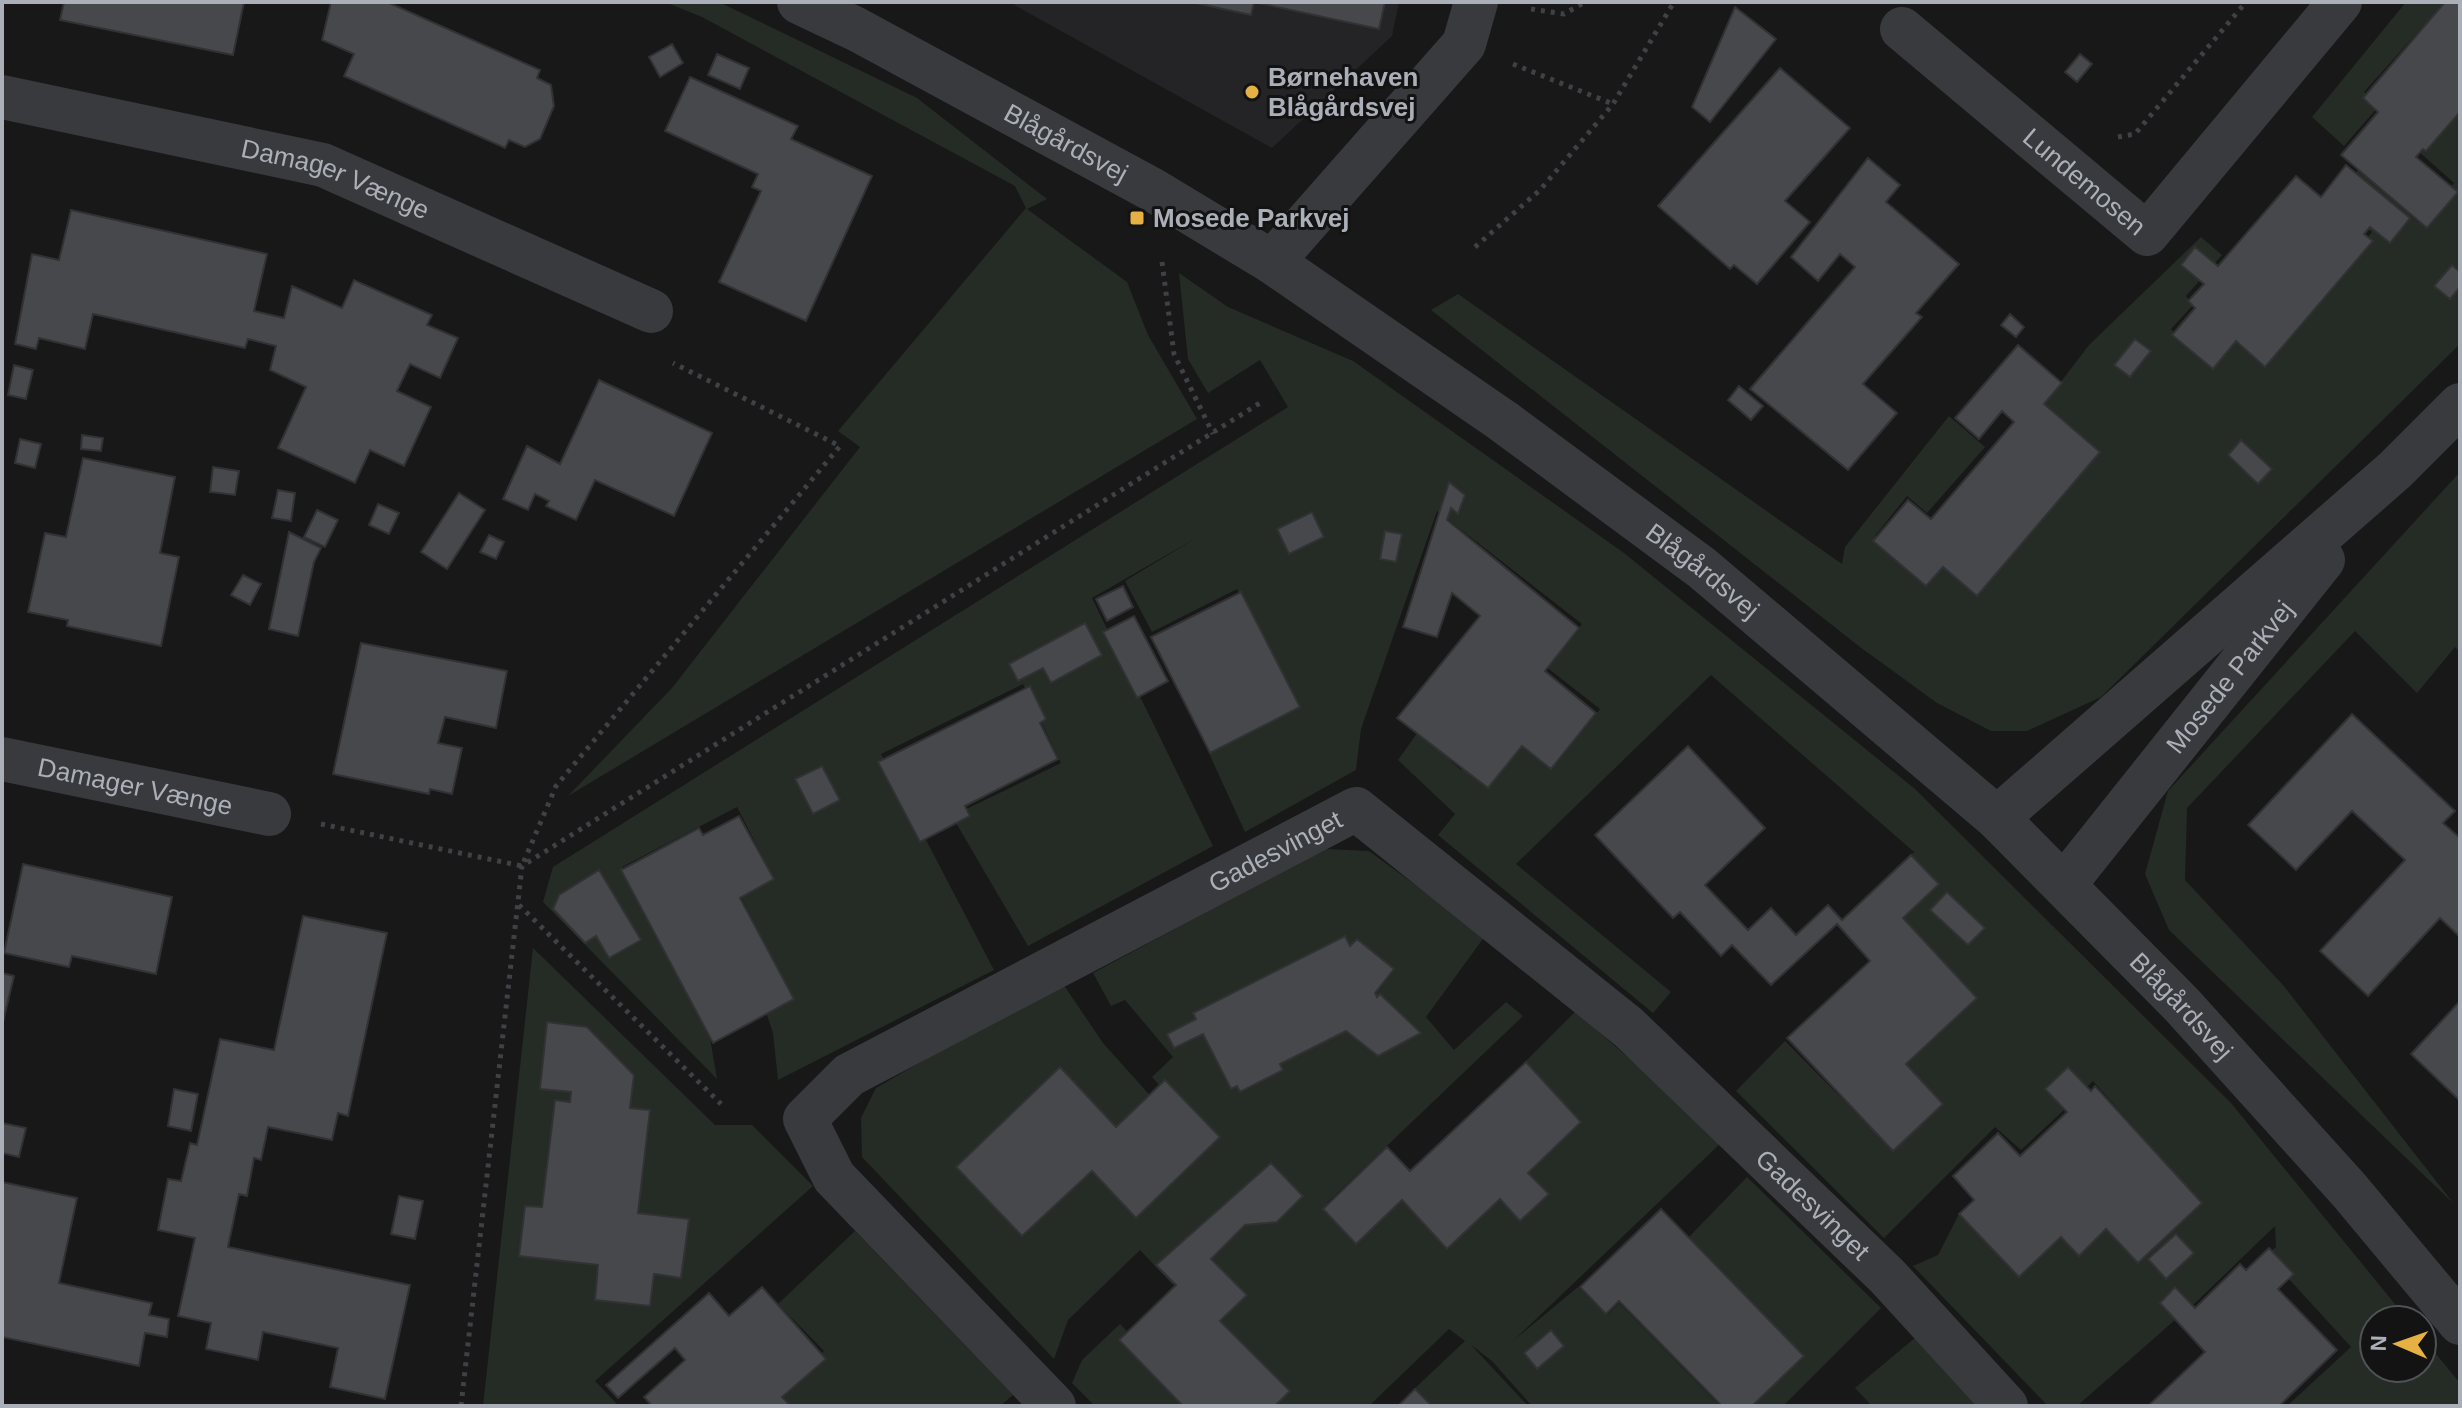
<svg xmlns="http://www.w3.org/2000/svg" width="2462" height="1408" viewBox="0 0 2462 1408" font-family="Arial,sans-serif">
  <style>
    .built { fill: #242426 }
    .green { fill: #242c25 }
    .building { fill: #47484c; stroke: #323235; stroke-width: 2 }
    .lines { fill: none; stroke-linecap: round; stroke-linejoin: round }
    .path { stroke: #3f4145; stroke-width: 5; stroke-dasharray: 4 6; stroke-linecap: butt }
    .minor { stroke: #393a3e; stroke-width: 44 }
    .poi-dot { fill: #e5b144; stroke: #131314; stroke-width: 3 }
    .labels { text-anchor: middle; stroke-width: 6; stroke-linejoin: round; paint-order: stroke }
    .poi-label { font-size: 26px; font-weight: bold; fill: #abafb8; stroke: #131314; text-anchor: start }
    .street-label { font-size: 26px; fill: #abafb8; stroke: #131314 }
  </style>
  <rect width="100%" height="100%" fill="#181819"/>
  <!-- built -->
  <path class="built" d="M 1009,2 L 1399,2 L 1392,36 L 1272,148 Z"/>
  <!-- green -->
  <path class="green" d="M 665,2 L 719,2 L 917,98 L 1047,199 L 1027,209 L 1127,282 L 1148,335 L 1197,419 L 568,796 L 672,688 L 860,447 L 838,431 L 1026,208 L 1015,186 L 702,17 Z
    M 2406,2 L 2445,2 L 2364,92 L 2379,106 L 2344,146 L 2312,117 Z
    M 2460,100 L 2460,344 L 2101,697 L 2027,731 L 1991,731 L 1937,703 L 1860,647 L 1431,310 L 1458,294 L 1842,564 L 1845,547 L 1949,416 L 1985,447 L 1927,513 L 1907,496 L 1875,536 L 1907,562 L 2044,404 L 2089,345 L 2201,237 L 2222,255 L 2186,296 L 2193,305 L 2171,329 L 2212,368 L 2236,339 L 2266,361 L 2372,232 L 2334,198 L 2359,169 L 2419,223 L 2454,183 L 2416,149 Z
    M 1179,273 L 1228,307 L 1353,361 L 1624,553 L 1915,789 L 2231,1103 L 2408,1320 L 2374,1320 L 2374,1368 L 2422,1368 L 2422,1337 L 2460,1383 L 2460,1406 L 2287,1406 L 2351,1347 L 2267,1255 L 2276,1247 L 2275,1226 L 2193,1305 L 2175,1287 L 2160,1303 L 2175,1320 L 2077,1406 L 2048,1406 L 1913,1266 L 1938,1255 L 1959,1214 L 2019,1277 L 2061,1237 L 2079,1255 L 2106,1229 L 2139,1263 L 2201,1203 L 2093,1081 L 2087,1087 L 2045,1089 L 2064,1110 L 2021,1150 L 1995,1127 L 1884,1238 L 1736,1091 L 1785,1041 L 1893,1150 L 1943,1104 L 1906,1064 L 1977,998 L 1903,918 L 1939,884 L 1911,855 L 1914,852 L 1711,675 L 1516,864 L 1671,992 L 1653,1013 L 1438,835 L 1455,814 L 1398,760 L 1418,732 L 1461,770 L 1504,723 L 1556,764 L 1600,709 L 1545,666 L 1582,624 L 1437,511 L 1361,729 L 1356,770 L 1245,832 L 1207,749 L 1296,702 L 1237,589 L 1152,632 L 1125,581 L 1196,538 L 1092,598 L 1213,846 L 1028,946 L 952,816 L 1061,763 L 1023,684 L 881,754 L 994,970 L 778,1080 L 773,1033 L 765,1009 L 791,995 L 739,893 L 772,875 L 737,807 L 622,867 L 710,1038 L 717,1079 L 543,902 L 553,867 L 1288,407 L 1260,360 L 1208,393 L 1188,359 Z
    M 2460,472 L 2460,652 L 2455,647 L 2417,693 L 2355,631 L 2187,808 L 2185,880 L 2283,985 L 2454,1204 L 2169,930 L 2145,874 L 2168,791 Z
    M 1325,849 L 1369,851 L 1485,936 L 1426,1017 L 1454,1050 L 1506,1002 L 1523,1016 L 1327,1203 L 1360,1237 L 1399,1197 L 1448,1244 L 1575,1114 L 1523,1064 L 1576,1011 L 1722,1142 L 1514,1340 L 1578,1287 L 1607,1315 L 1619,1303 L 1720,1406 L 1532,1406 L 1492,1361 L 1471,1345 L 1528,1406 L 1428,1406 L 1413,1390 L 1465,1341 L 1449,1329 L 1369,1406 L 1259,1406 L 1205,1317 L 1206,1255 L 1173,1285 L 1140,1250 L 1068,1320 L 1054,1359 L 862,1157 L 861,1118 L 876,1088 L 1061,981 L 1103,1043 L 1155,1101 L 1088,1150 L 1200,1131 L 1152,1077 L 1173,1057 L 1125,1000 L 1111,1006 L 1093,973 Z
    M 533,948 L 715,1125 L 752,1125 L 813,1186 L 595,1381 L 619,1406 L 483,1406 Z
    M 1747,1177 L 1881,1308 L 1783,1406 L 1746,1406 L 1800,1352 L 1688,1238 Z
    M 855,1231 L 1013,1395 L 1000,1406 L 792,1406 L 780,1394 L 824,1351 L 778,1304 Z
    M 1120,1324 L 1198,1406 L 1095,1406 L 1072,1383 L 1082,1360 Z
    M 1916,1337 L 1979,1406 L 1872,1406 L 1855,1388 Z"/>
  <!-- building -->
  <path class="building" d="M 64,2 L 244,2 L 233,55 L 60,20 Z
    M 331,2 L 387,2 L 540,70 L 537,78 L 551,85 L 554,106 L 540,139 L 525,147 L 509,140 L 505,148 L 344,76 L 354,54 L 322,40 Z
    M 1191,2 L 1254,2 L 1251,15 Z
    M 1254,2 L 1385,2 L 1379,29 Z
    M 2445,2 L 2460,2 L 2460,112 L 2426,151 L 2423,149 L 2416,157 L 2458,192 L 2427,228 L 2341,155 L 2378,112 L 2363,98 Z
    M 1735,7 L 1776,39 L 1710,122 L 1692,107 Z
    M 672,44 L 683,63 L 660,77 L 649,57 Z
    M 717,54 L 749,68 L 740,89 L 708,75 Z
    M 2080,54 L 2092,64 L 2077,82 L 2065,72 Z
    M 1780,68 L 1850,128 L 1785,201 L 1810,222 L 1757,284 L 1734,265 L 1730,269 L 1658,206 Z
    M 690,77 L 798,126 L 791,139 L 872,176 L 806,321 L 719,282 L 761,191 L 752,187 L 758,174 L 665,131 Z
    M 1868,158 L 1900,185 L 1886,202 L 1959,264 L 1916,313 L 1922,317 L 1863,384 L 1897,413 L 1848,470 L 1750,389 L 1855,267 L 1840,254 L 1818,281 L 1791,257 Z
    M 2346,165 L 2410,218 L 2390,243 L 2370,227 L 2364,234 L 2373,241 L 2265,367 L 2236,341 L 2213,369 L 2172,335 L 2195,308 L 2188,301 L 2204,284 L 2181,265 L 2195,247 L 2218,266 L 2296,176 L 2321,197 Z
    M 71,210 L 267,254 L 254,311 L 284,318 L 292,286 L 342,308 L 354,280 L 432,315 L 427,325 L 458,338 L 440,378 L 410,364 L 397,391 L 431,407 L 404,466 L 370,450 L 355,483 L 278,448 L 306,387 L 270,370 L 276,346 L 248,339 L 245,348 L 93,314 L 85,349 L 39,338 L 36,349 L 15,344 L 32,254 L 59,260 Z
    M 2452,265 L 2460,272 L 2460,287 L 2450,299 L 2434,286 Z
    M 2010,314 L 2024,327 L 2016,337 L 2001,325 Z
    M 2135,339 L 2151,351 L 2130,377 L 2114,365 Z
    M 2018,345 L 2062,383 L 2044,404 L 2100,452 L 1977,596 L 1943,567 L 1926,586 L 1873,541 L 1908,500 L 1931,519 L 2014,422 L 2002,411 L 1979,439 L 1955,418 Z
    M 14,365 L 33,370 L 26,399 L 8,395 Z
    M 599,380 L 712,433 L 674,516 L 595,480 L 576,520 L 546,506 L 549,501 L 535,494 L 528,510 L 503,499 L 527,446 L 560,464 Z
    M 1739,386 L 1763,406 L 1751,420 L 1728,400 Z
    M 82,435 L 103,438 L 101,451 L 81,449 Z
    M 20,439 L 41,444 L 35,468 L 15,463 Z
    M 2241,440 L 2272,469 L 2258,484 L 2228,455 Z
    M 83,458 L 175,477 L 160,553 L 179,557 L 161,646 L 67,626 L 68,620 L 28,612 L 45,533 L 66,537 Z
    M 213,467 L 239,471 L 235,495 L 210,492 Z
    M 1449,482 L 1465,495 L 1458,514 L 1451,508 L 1447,520 L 1579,628 L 1545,671 L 1596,713 L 1551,769 L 1522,746 L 1488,788 L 1397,718 L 1480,616 L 1452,593 L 1437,637 L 1403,627 Z
    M 278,490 L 295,493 L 291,521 L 272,518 Z
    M 459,493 L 485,510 L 447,569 L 421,552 Z
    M 378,504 L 399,513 L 389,534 L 369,525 Z
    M 317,510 L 338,520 L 325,547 L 304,537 Z
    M 1312,512 L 1324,537 L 1289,554 L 1277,529 Z
    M 1385,531 L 1402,534 L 1396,562 L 1380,559 Z
    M 289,532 L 321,548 L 314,562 L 298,636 L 269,629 Z
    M 489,535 L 504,542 L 496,559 L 480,552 Z
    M 243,575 L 261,584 L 250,605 L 231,595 Z
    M 1123,586 L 1133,607 L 1107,621 L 1096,599 Z
    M 1241,592 L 1300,707 L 1210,753 L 1151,637 Z
    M 1134,616 L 1168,681 L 1137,698 L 1103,632 Z
    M 1085,623 L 1102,655 L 1051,683 L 1043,668 L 1018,681 L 1009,664 Z
    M 361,643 L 507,671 L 496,728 L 445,717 L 438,743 L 462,748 L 452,794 L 430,789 L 429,794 L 333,774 Z
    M 1030,686 L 1046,719 L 1040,723 L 1058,759 L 965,806 L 970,816 L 920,842 L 878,762 Z
    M 2352,714 L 2455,811 L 2443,823 L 2460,838 L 2460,937 L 2440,918 L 2368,996 L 2320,951 L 2405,860 L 2352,811 L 2296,870 L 2248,825 Z
    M 1688,746 L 1765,828 L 1705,885 L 1748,930 L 1771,908 L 1796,935 L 1828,905 L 1842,920 L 1911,855 L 1939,884 L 1903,918 L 1977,998 L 1906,1064 L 1943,1104 L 1893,1151 L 1787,1038 L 1870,961 L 1837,924 L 1771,985 L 1732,945 L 1721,956 L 1680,912 L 1673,918 L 1595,835 Z
    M 822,766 L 840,800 L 813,814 L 795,779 Z
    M 739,816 L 774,879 L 740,898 L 794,999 L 713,1043 L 621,870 L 699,828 L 703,835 Z
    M 23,864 L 172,897 L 156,974 L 72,956 L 69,967 L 4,953 Z
    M 599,870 L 641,940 L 609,958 L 596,936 L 585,943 L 553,909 L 559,895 Z
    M 1947,892 L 1985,928 L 1968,945 L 1930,910 Z
    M 303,916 L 387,933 L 348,1116 L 338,1113 L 332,1140 L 268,1127 L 261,1160 L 254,1158 L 247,1196 L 239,1194 L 228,1247 L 410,1285 L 385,1399 L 330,1387 L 338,1348 L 263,1332 L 258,1360 L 206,1349 L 211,1323 L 178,1316 L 195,1238 L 158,1230 L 168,1179 L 181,1181 L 190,1143 L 197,1145 L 220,1039 L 274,1050 Z
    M 1345,936 L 1350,946 L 1357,939 L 1394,969 L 1375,993 L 1377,997 L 1380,994 L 1421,1033 L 1378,1056 L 1346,1031 L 1280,1064 L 1283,1070 L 1240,1092 L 1237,1086 L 1231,1089 L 1203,1034 L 1174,1048 L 1167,1034 L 1196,1019 L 1193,1013 Z
    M 2,973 L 14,976 L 2,1026 Z
    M 2460,1001 L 2460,1097 L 2458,1099 L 2411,1054 Z
    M 547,1022 L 587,1027 L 634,1075 L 630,1108 L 650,1110 L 638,1213 L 689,1219 L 681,1278 L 654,1274 L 650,1306 L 595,1300 L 598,1265 L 519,1256 L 525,1206 L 542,1207 L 555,1100 L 570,1102 L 571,1092 L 540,1089 Z
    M 1526,1062 L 1581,1122 L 1528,1173 L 1549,1194 L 1520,1221 L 1500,1199 L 1447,1249 L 1402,1200 L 1356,1244 L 1323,1209 L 1387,1147 L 1410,1171 Z
    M 1060,1067 L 1116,1127 L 1165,1080 L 1220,1137 L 1136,1218 L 1092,1171 L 1022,1236 L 956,1167 Z
    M 2068,1067 L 2091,1091 L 2095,1086 L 2202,1203 L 2138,1263 L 2106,1229 L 2079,1256 L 2061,1237 L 2019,1277 L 1959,1214 L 1974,1200 L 1953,1176 L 1998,1133 L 2020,1156 L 2067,1112 L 2045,1089 Z
    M 174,1089 L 198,1094 L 191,1131 L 168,1126 Z
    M 2,1123 L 26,1128 L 19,1157 L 2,1153 Z
    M 1271,1163 L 1303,1196 L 1277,1222 L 1245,1225 L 1211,1259 L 1247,1295 L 1220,1321 L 1290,1391 L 1275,1406 L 1183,1406 L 1119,1340 L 1176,1285 L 1156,1265 Z
    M 2,1182 L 77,1198 L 59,1283 L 152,1303 L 149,1315 L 169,1319 L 167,1337 L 145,1333 L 139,1366 L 2,1337 Z
    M 399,1196 L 423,1201 L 415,1239 L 391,1234 Z
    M 1661,1209 L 1804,1356 L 1752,1406 L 1722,1406 L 1619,1301 L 1606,1314 L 1580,1287 Z
    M 2176,1234 L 2194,1253 L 2166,1279 L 2148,1259 Z
    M 2269,1248 L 2294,1274 L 2278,1289 L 2337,1350 L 2279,1406 L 2148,1406 L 2205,1352 L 2160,1303 L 2175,1287 L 2195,1308 L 2240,1264 L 2246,1270 Z
    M 762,1287 L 826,1359 L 782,1397 L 791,1406 L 652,1406 L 644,1397 L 685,1360 L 675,1348 L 618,1398 L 606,1385 L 709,1293 L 729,1316 Z
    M 1551,1330 L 1564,1346 L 1537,1369 L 1524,1353 Z
    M 1415,1389 L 1432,1406 L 1398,1406 Z"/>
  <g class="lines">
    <!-- path -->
    <path class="path" d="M 1531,9 L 1564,14 L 1585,2
      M 1513,64 L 1613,104
      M 2118,137 L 2135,134 L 2246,2
      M 1475,247 L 1540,190 L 1613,104 L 1674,2
      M 1162,262 L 1174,354 L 1213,434
      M 321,824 L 522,866 L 556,786 L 840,446 L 673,363
      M 519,905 L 721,1104
      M 461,1406 L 522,866 L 1263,401"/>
    <!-- minor -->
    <g class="minor">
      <path id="s1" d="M 799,2 L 856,29 L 1153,190 L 1272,262 L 1503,421 L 1702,568 L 1997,818 L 2182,1005 L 2349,1190 L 2460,1323"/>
      <path id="s2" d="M 1902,29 L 2147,234 L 2340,2"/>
      <path id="s3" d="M 2,97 L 323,165 L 651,311"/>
      <path d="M 1272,262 L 1464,44 L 1476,2"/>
      <path id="s4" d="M 2,759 L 269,814"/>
      <path d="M 1997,818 L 2395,470 L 2460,405"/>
      <path id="s5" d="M 2064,885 L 2323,560"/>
      <path id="s6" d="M 1054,1406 L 834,1177 L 805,1119 L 849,1075 L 1356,809 L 1628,1027 L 1887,1276 L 2006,1406"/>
    </g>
  </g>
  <!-- markers -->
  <g class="poi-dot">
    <circle cx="1252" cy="92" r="8"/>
    <rect x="1129" y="210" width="16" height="16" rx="4"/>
  </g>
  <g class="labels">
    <!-- poi labels -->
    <g class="poi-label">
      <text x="1268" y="86">Børnehaven<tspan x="1268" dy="30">Blågårdsvej</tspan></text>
      <text x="1153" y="227">Mosede Parkvej</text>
    </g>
    <!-- street labels -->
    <g class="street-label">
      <text dy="9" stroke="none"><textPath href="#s1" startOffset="302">Blågårdsvej</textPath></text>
      <text dy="9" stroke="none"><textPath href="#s2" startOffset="238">Lundemosen</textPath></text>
      <text dy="9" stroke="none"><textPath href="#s3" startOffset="344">Damager Vænge</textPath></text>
      <text dy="9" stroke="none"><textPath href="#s1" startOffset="1070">Blågårdsvej</textPath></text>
      <text dy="9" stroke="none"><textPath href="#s5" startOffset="266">Mosede Parkvej</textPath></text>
      <text dy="9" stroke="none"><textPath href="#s4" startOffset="136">Damager Vænge</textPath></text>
      <text dy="9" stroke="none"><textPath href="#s6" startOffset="926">Gadesvinget</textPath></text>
      <text dy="9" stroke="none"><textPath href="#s1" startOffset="1718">Blågårdsvej</textPath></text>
      <text dy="9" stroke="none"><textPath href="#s6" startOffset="1622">Gadesvinget</textPath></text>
    </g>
  </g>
  <!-- border -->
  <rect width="2462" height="1408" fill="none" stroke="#abafb8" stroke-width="8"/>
  <!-- north arrow -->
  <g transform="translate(2398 1344) rotate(272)"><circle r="38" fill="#131314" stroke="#505156" stroke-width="2"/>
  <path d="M0-6L14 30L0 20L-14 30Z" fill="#e5b144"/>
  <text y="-12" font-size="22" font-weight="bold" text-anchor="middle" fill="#abafb8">N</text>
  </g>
</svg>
